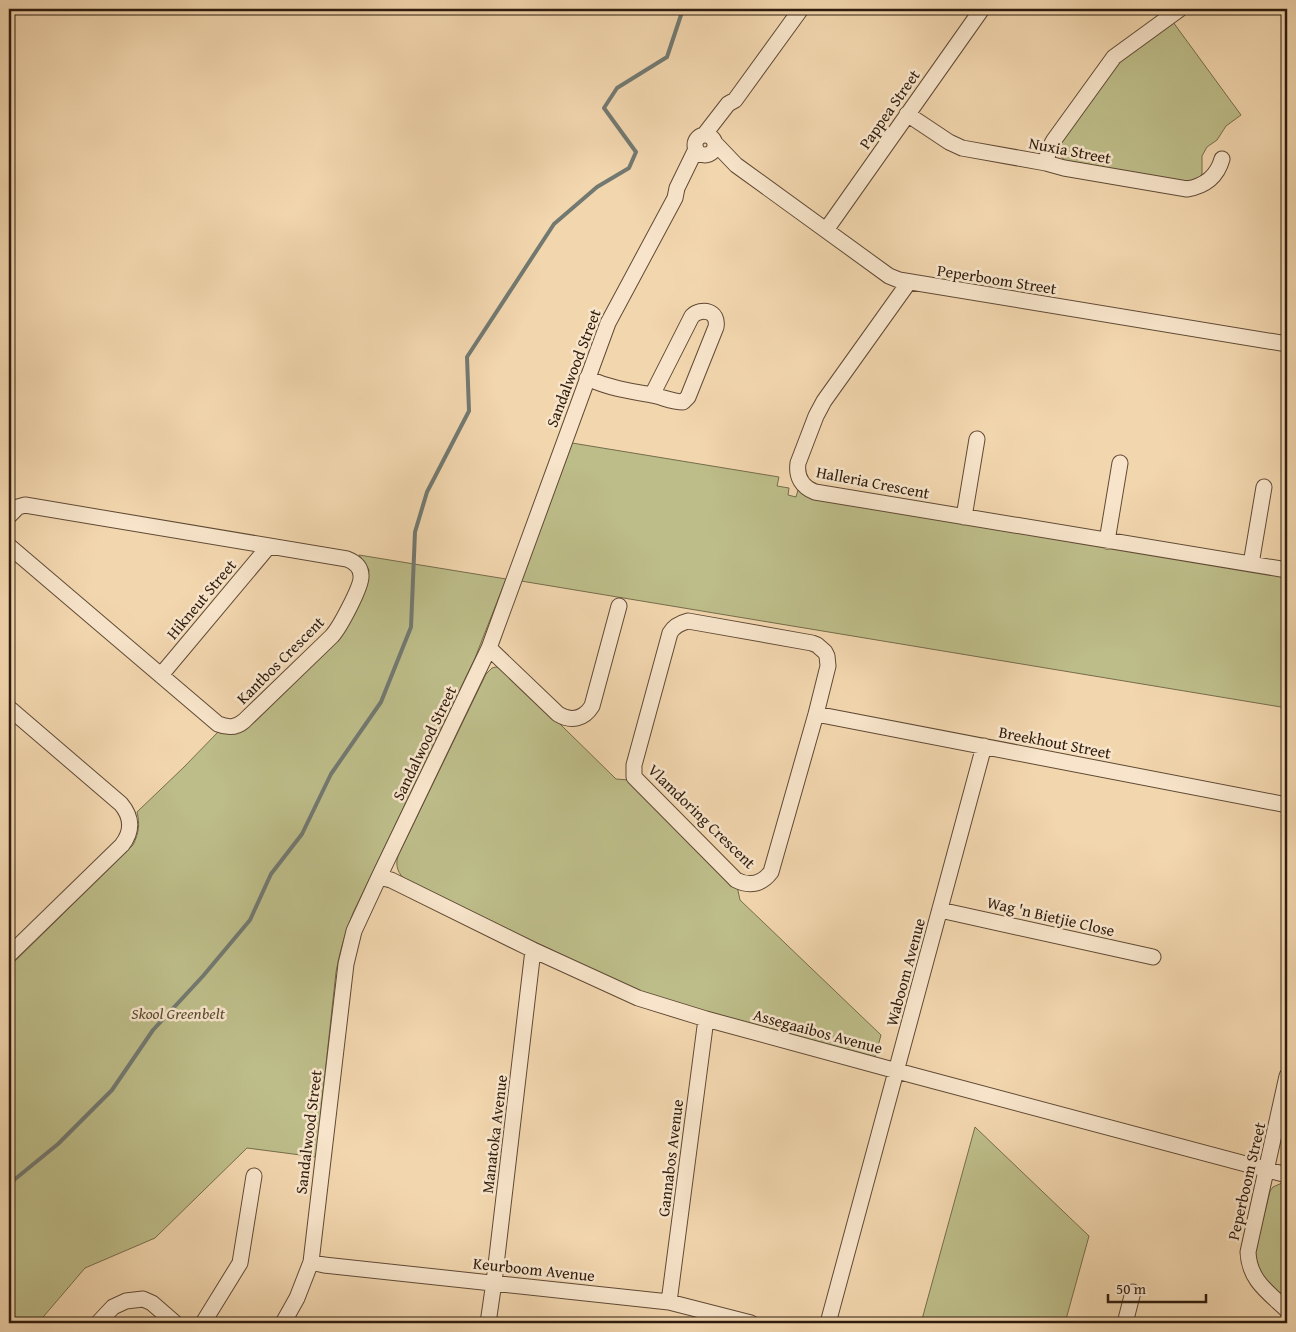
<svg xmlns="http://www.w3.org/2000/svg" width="1296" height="1332" viewBox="0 0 1296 1332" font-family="'Gentium Book Plus',serif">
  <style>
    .green { fill: #bdbd89; stroke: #766c4b }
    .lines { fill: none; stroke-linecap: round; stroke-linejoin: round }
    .stream { stroke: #727971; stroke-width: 4 }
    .minor-casing { stroke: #604a35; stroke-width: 17 }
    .minor { stroke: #f7e4ca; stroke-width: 15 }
    .labels { text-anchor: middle; stroke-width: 5; stroke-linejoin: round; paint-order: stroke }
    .street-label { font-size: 16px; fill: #2f1c0d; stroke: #f7e4ca }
    .park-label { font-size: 16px; font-style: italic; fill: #5a4c32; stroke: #f7e4ca }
  </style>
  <rect width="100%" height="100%" fill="#f2d6ae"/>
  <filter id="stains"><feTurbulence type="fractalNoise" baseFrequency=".004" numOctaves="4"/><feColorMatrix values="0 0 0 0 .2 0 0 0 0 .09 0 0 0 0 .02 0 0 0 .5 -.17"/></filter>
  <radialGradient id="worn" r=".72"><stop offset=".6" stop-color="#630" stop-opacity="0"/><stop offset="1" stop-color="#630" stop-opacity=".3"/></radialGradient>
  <!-- green -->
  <path class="green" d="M 1173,22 L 1241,115 L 1226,126 L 1217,140 L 1207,147 L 1202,156 L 1202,174 L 1200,177 L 1190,183 L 1065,161 L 1059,154 L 1060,144 L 1112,70 L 1124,58 Z
    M 572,443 L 779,477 L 777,486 L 789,488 L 788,495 L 796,497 L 798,490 L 799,490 L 812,498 L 1287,577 L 1287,708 L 521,581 Z
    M 359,555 L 506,579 L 475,658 L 353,913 C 345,933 340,951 336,972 L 316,1157 L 247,1148 L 155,1238 L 85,1268 L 38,1323 L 9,1323 L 9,967 L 133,845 C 139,833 140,824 137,812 L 184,767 L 219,731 L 230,733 L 344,628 L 366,588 L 369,570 Z
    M 496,667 L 500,667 L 507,672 L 616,779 L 629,780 L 737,886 L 740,900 L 881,1035 L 875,1057 L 657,998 L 627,986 L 406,880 C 398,874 395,866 398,856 L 486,674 L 492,668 Z
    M 975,1127 L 1089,1236 L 1065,1323 L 921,1323 Z
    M 1282,1183 L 1287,1183 L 1287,1300 L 1261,1274 L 1256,1263 L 1255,1252 L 1270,1191 L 1273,1187 Z"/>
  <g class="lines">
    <!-- stream -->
    <path class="stream" d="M 9,1184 L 58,1144 L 112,1090 L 153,1030 L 203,976 L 250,920 L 271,874 L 302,834 L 331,774 L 381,702 L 411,627 L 415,532 L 427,492 L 469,411 L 467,357 L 554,224 L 597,187 L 629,168 L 636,152 L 604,108 L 617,88 L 667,57 L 683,9"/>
    <defs>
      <path id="minor" d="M 907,114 L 949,142 L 962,148 L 1046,163 L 1064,168 L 1187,189 C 1205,186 1217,177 1222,159
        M 704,135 L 728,104 L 735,100 L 801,9
        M695 145a10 10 0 1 1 20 0a10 10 0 1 1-20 0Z
        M 715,143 L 736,165 L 889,276 L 899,280 L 1287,344
        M 1046,163 L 1049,149 L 1054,140 L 1114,57 L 1180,9
        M 826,230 L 982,9
        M 909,282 L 824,401 L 816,416 L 798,463 C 796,477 802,487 815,492 L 1287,570
        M 587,378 C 609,388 628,391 652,395 C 662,397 673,402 683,402 L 688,397 L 716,327 C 719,311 702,307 692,316 L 652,395
        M 9,516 L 18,507 L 25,505 L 347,559 C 355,562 361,567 361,576 C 362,586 340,627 332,636 L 244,721 C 236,728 228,728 218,724 L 9,546
        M 964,517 L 977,439
        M 1107,541 L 1120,463
        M 1251,564 L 1264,487
        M 688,621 L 812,643 L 817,645 L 825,652 L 827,656 L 828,666 L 816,714 L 771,872 C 762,884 750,887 736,880 L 634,777 L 634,765 L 670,633 C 674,626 680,623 688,621 Z
        M 489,648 L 558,714 C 571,722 584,719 592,706 L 619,606
        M 161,675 L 269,546
        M 9,708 L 121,804 C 132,817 133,831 122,845 L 9,955
        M 816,714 L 1287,805
        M 379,877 L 391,880 L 533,950 L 638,998 L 706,1019 L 897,1071 L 1287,1175
        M 940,910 L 1153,957
        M 1287,1076 L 1248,1252 C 1249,1280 1268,1292 1287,1310
        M 311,1262 L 324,1265 L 669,1302 L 751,1323
        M 669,1302 L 706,1019
        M 98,1323 L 113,1307 L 126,1301 L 143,1299 L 152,1303 L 175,1323
        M 203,1323 L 240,1263 L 254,1176
        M 283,1323 L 297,1298 L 311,1262 L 346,964 L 354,931 L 379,877 L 489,648 L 608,323 L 675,198 L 677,188 L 696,149
        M 488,1323 L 494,1282 L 533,950
        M 828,1323 L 984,746
        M 1125,1323 L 1133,1292"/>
    </defs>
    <!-- minor casing -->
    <use href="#minor" class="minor-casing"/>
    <!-- minor -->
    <use href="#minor" class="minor"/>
  </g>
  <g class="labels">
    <!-- street labels -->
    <g class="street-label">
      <text transform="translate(889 109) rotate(-55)" y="6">Pappea Street</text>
      <text transform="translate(1070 150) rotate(11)" y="6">Nuxia Street</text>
      <text transform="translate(997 279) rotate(9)" y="6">Peperboom Street</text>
      <text transform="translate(573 368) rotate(-69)" y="6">Sandalwood Street</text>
      <text transform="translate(873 482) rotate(11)" y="6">Halleria Crescent</text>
      <text transform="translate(201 599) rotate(-50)" y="6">Hikneut Street</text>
      <text transform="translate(280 660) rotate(-45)" y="6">Kantbos Crescent</text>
      <text transform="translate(1055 742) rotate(11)" y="6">Breekhout Street</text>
      <text transform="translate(424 743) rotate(-64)" y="6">Sandalwood Street</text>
      <text transform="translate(702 816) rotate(44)" y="6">Vlamdoring Crescent</text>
      <text transform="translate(1051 916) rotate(13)" y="6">Wag 'n Bietjie Close</text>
      <text transform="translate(905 972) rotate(-75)" y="6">Waboom Avenue</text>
      <text transform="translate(818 1031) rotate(15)" y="6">Assegaaibos Avenue</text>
      <text transform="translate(308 1132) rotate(-83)" y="6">Sandalwood Street</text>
      <text transform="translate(494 1134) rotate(-83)" y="6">Manatoka Avenue</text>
      <text transform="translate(670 1158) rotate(-83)" y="6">Gannabos Avenue</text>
      <text transform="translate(1246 1181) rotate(-77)" y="6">Peperboom Street</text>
      <text transform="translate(534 1269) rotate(6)" y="6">Keurboom Avenue</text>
    </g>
    <!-- park labels -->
    <g class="park-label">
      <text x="178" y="1019">Skool Greenbelt</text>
    </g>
  </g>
  <!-- margin -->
  <rect width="1296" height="1332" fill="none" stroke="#f2d6ae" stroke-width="30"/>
  <rect x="10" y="10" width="1276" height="1312" fill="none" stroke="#2f1c0d" stroke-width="2.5"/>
  <rect x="15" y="15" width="1266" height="1302" fill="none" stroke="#2f1c0d"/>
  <!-- scale -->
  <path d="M1108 1294v8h98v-8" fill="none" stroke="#2f1c0d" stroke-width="2.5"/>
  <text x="1116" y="1294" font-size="15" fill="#2f1c0d" stroke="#f7e4ca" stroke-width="4" paint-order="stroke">50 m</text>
  <rect width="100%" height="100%" filter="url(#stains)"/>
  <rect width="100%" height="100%" fill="url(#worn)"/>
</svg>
